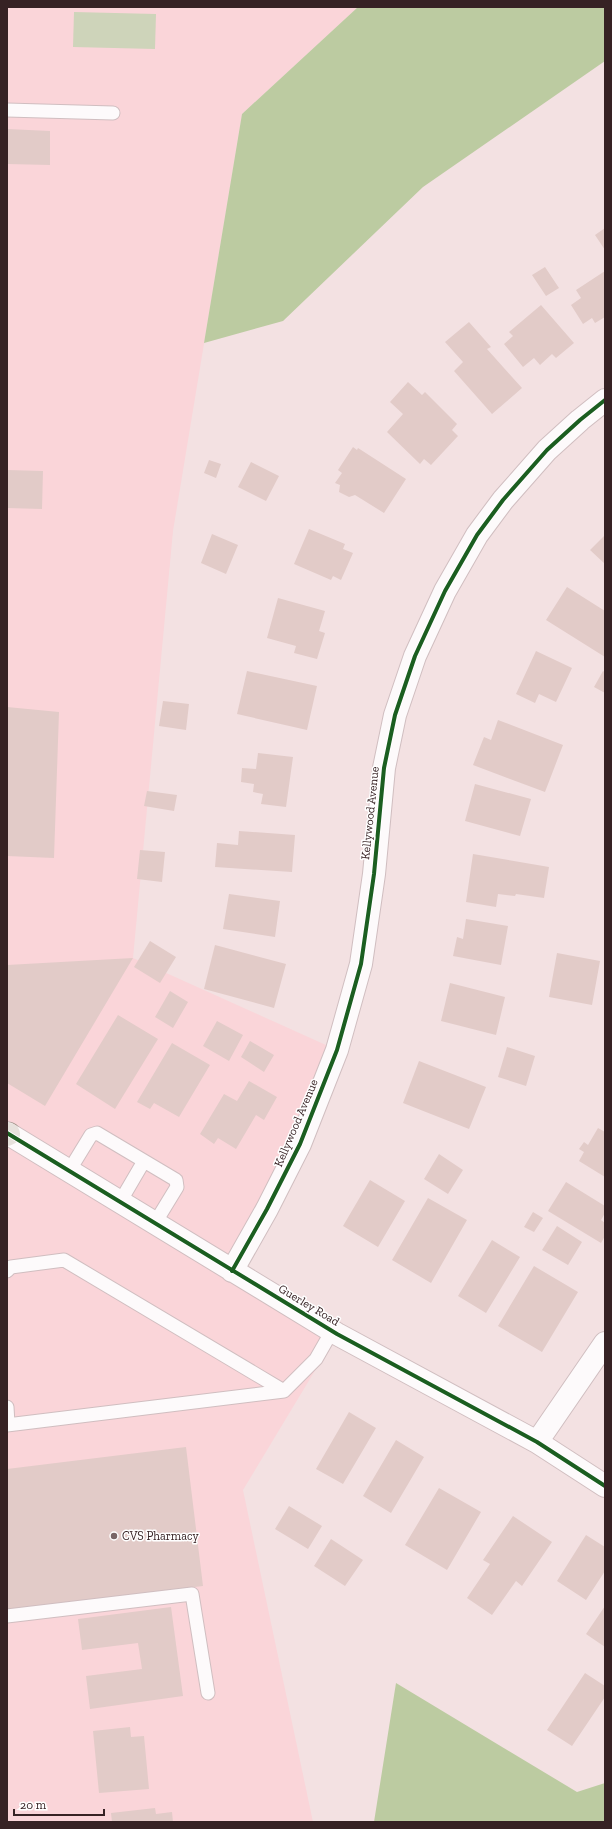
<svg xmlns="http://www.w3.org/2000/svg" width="612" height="1829" viewBox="0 0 612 1829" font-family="'Zilla Slab',serif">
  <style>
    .built { fill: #fad5d9 }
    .green { fill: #ced4ba }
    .forest { fill: #bccba1 }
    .building { fill: #e2cbc8 }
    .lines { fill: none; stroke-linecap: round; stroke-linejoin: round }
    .service-casing { stroke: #d0bec0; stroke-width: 15 }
    .minor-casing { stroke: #d0bec0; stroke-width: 24 }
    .primary-casing { stroke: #ac9b92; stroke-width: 24 }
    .service { stroke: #fdfafb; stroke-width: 13 }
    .minor { stroke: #fdfafb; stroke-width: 22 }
    .primary { stroke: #e7e1dc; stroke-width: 22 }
    .cycleway-casing { stroke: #fff; stroke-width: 6 }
    .cycleway { stroke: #1b5e20; stroke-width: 4 }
    .poi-dot { fill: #786566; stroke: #fff; stroke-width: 1.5 }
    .labels { text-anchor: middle; stroke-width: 3; stroke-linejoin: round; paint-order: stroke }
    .street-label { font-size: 12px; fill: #362224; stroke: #fff }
    .poi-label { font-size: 12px; fill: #362224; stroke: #fff; text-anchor: start }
  </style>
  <rect width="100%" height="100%" fill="#f3e1e2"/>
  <!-- built -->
  <path class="built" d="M 7,7 L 358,7 L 242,114 L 173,531 L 133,958 L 337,1050 L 232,1271 L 337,1334 L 243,1490 L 313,1822 L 7,1822 Z"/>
  <!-- green -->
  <path class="green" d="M 74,12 L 156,14 L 155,49 L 73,47 Z"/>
  <!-- forest -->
  <path class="forest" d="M 358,7 L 605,7 L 605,61 L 423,187 L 283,321 L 204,343 L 242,114 Z
    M 396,1683 L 577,1792 L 605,1783 L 605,1822 L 374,1822 Z"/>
  <!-- building -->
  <path class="building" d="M 7,129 L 50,131 L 50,165 L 7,164 Z
    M 605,228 L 605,250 L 595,235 Z
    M 545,267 L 559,288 L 546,296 L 532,275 Z
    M 605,271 L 605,317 L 595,323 L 592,318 L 583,324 L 571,305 L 581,298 L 576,290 Z
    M 541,305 L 574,343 L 556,358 L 552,354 L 540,365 L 534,358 L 523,367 L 504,344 L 513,336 L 509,332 Z
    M 469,322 L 491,347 L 487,349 L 522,388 L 492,414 L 454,371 L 463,362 L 445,342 Z
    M 408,382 L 422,395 L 425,392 L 457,424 L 452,430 L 458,436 L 431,465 L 424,459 L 420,464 L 387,432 L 403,414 L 390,402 Z
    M 353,447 L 357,450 L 358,448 L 406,479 L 384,513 L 355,495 L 349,497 L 339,492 L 340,485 L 335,483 L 342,473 L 338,470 Z
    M 209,460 L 221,464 L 216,478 L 204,473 Z
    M 251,462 L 279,476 L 266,501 L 238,487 Z
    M 7,470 L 43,471 L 42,509 L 7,508 Z
    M 309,529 L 345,544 L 343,549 L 353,553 L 341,580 L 333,576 L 331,580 L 294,564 Z
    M 212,534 L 238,545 L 226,574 L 201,563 Z
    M 605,535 L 605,564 L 590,550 Z
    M 567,587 L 605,611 L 605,657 L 546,620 Z
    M 278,598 L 325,611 L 319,631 L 325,633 L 317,659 L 294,653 L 296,646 L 267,638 Z
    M 536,651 L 572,668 L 556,702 L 539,694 L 535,703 L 516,694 Z
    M 247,671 L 317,686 L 307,730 L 237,714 Z
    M 603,671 L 605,672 L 605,693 L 594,687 Z
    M 163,701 L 189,704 L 186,730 L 159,726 Z
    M 7,707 L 59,712 L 54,858 L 7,856 Z
    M 498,720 L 563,745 L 545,792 L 473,765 L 484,737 L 491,740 Z
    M 258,753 L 293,757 L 286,807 L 261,804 L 263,794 L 253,792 L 254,784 L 241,782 L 242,768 L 256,769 Z
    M 475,784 L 531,799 L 520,836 L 465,821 Z
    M 147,791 L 177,795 L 174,811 L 144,806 Z
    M 239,831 L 295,835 L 292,872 L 215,867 L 217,843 L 238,845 Z
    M 140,850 L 165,852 L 162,882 L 137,879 Z
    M 473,854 L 549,867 L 544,898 L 516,894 L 515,896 L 498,894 L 496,907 L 466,902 Z
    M 229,894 L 280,901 L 275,937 L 223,929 Z
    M 466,919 L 508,926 L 501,965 L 453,956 L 457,937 L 463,939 Z
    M 150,941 L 176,957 L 160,983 L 134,967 Z
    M 215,945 L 286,964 L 274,1008 L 204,989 Z
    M 557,953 L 600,961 L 592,1005 L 549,997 Z
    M 133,958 L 45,1106 L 7,1083 L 7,965 Z
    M 450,983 L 505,997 L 496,1035 L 441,1021 Z
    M 170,991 L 188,1002 L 173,1028 L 155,1017 Z
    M 118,1015 L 158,1039 L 115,1109 L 76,1084 Z
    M 217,1021 L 243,1035 L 229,1061 L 203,1046 Z
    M 250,1041 L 274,1055 L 264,1072 L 241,1057 Z
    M 172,1043 L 210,1065 L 179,1117 L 154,1103 L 150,1109 L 137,1102 Z
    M 507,1047 L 535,1056 L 526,1086 L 498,1077 Z
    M 419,1061 L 486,1087 L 469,1129 L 403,1103 Z
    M 249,1081 L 277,1097 L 264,1120 L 256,1115 L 236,1149 L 218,1138 L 214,1144 L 200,1134 L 224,1094 L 237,1101 Z
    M 598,1128 L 605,1132 L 605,1177 L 579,1161 L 584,1152 L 579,1149 L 584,1142 L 588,1145 Z
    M 439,1154 L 463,1170 L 448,1194 L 424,1179 Z
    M 370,1180 L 405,1201 L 378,1247 L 343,1226 Z
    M 566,1182 L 605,1206 L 605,1213 L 601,1220 L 605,1223 L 605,1236 L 601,1243 L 548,1211 Z
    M 428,1198 L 467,1220 L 431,1283 L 392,1260 Z
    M 533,1212 L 543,1218 L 534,1232 L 524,1227 Z
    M 557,1226 L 582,1242 L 568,1265 L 542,1250 Z
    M 492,1240 L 520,1257 L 486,1313 L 458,1296 Z
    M 534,1266 L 578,1292 L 542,1352 L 498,1326 Z
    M 349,1412 L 376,1428 L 343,1484 L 316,1469 Z
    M 396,1440 L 424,1457 L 391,1513 L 363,1496 Z
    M 186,1447 L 203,1586 L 7,1610 L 7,1469 Z
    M 439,1488 L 481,1512 L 447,1570 L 405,1545 Z
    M 289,1506 L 322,1526 L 308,1549 L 275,1529 Z
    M 513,1516 L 552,1542 L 522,1586 L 516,1581 L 492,1615 L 467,1598 L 490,1564 L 483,1560 Z
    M 586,1535 L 605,1547 L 605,1571 L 586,1600 L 557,1581 Z
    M 331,1539 L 363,1560 L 345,1586 L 314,1566 Z
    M 605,1606 L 605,1647 L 586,1634 Z
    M 171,1607 L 183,1696 L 90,1709 L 86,1676 L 142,1669 L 138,1643 L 82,1650 L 78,1619 Z
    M 585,1673 L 605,1686 L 605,1697 L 572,1746 L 547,1730 Z
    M 130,1727 L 131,1737 L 144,1736 L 149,1789 L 99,1793 L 93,1731 Z
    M 155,1808 L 156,1814 L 172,1812 L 173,1822 L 112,1822 L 111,1813 Z"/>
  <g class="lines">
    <defs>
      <path id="service" d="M 7,110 L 113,113
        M 69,1171 L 91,1135 L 97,1133 L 176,1180 L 177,1187 L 155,1223
        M 120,1202 L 144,1161
        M 7,1271 L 11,1267 L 64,1260 L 284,1391
        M 7,1407 L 8,1424
        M 7,1425 L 284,1391 L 316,1359 L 332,1331
        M 7,1616 L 192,1594 L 208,1693"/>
      <path id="minor" d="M 7,1133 L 337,1334 L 537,1442 L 605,1486
        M 232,1271 L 267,1209 L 300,1144 L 337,1050 L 361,964 L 374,874 L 384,768 L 395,715 L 415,656 L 445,591 L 477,535 L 503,500 L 547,450 L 580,420 L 605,400
        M 537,1442 L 605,1343"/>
      <path id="primary" d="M 7,1135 L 9,1134"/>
    </defs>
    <!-- service casing -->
    <use href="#service" class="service-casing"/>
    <!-- minor casing -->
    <use href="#minor" class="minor-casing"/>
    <!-- primary casing -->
    <use href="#primary" class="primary-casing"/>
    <!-- service -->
    <use href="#service" class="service"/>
    <!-- minor -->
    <use href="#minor" class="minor"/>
    <!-- primary -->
    <use href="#primary" class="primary"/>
    <defs>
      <path id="cycleway" d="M 7,1133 L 337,1334 L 537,1442 L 605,1486
        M 232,1271 L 267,1209 L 300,1144 L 337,1050 L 361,964 L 374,874 L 384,768 L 395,715 L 415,656 L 445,591 L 477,535 L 503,500 L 547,450 L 580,420 L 605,400"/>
    </defs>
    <!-- cycleway casing -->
    <use href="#cycleway" class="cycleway-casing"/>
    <!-- cycleway -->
    <use href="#cycleway" class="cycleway"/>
  </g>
  <!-- markers -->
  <circle class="poi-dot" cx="114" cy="1536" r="4"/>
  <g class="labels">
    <!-- street labels -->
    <g class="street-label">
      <text transform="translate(370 813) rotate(-84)" y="4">Kellywood Avenue</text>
      <text transform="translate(296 1123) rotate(-67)" y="4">Kellywood Avenue</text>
      <text transform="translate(309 1305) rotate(31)" y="4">Guerley Road</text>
    </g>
    <!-- poi labels -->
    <g class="poi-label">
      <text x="122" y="1540">CVS Pharmacy</text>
    </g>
  </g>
  <!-- border -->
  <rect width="612" height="1829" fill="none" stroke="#362224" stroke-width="16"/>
  <!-- scale -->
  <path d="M14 1809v6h90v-6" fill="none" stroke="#362224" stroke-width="2"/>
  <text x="20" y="1809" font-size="12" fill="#362224" stroke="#ffffff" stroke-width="3" paint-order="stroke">20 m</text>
</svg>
